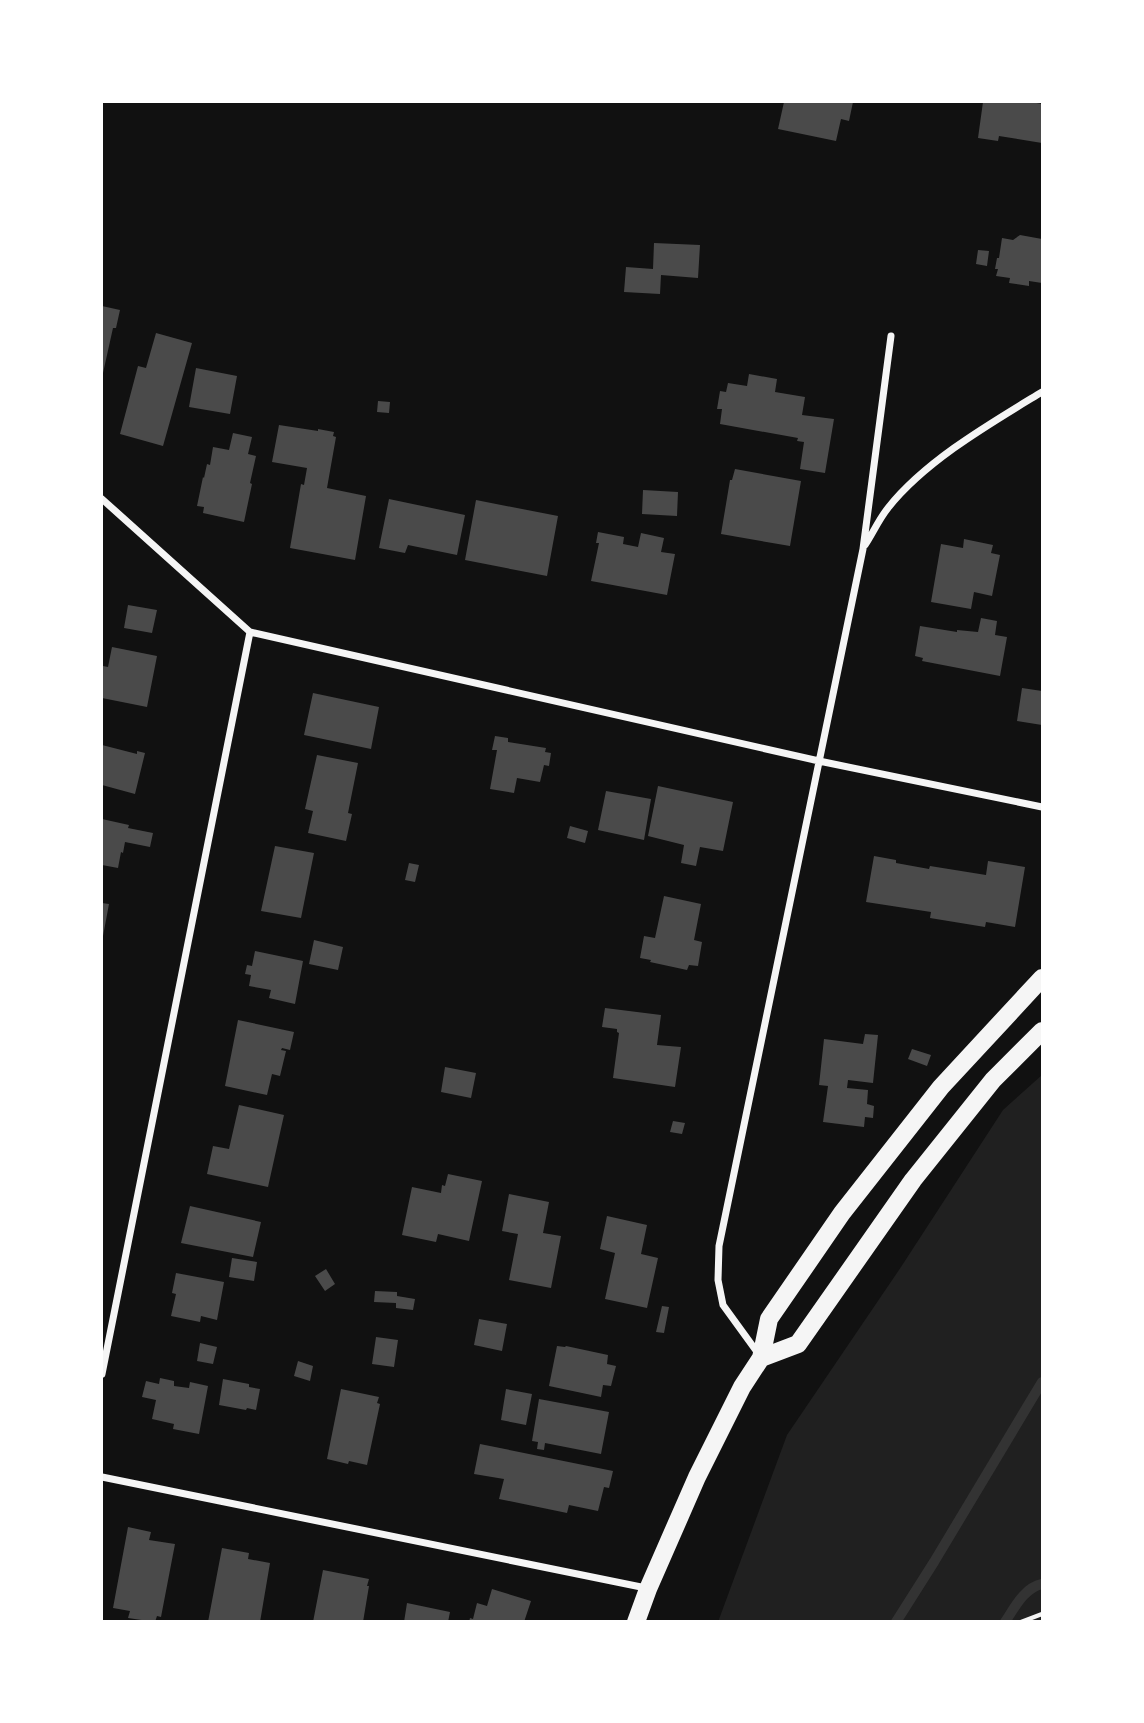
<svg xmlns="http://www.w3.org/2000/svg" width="1144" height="1723" viewBox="0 0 1144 1723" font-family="'Work Sans',sans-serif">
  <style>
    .green { fill: #202020 }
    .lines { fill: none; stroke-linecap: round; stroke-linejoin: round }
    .stream { stroke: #333; stroke-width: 10 }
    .building { fill: #4a4a4a }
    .path { stroke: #f5f5f5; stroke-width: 4.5 }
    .minor { stroke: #f5f5f5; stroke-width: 7 }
    .primary { stroke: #f5f5f5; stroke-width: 18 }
  </style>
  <rect width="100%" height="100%" fill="#111"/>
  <!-- green -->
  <path class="green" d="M 1042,1075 L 1042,1621 L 718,1622 L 787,1435 L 901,1267 L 1003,1110 Z"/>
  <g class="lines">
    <!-- stream -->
    <path class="stream" d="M 896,1622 L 934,1562 L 1042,1382
      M 1005,1622 C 1015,1607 1024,1588 1042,1584"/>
  </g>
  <!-- building -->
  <path class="building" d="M 784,102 L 853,102 L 849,121 L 841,119 L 836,141 L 778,129 Z
    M 983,102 L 1031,102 L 1042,104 L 1042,143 L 999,136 L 998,141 L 978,138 Z
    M 1020,235 L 1042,239 L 1042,283 L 1029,281 L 1029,286 L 1009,283 L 1010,278 L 996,276 L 998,269 L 995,269 L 997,258 L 999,258 L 1002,238 L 1013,240 Z
    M 654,243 L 700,245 L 698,278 L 661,275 L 660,294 L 624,292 L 626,267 L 653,269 Z
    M 978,250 L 989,251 L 987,266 L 976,264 Z
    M 102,306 L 120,310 L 116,328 L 113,328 L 103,373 Z
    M 156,333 L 192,343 L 163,446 L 120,434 L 138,366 L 146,368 Z
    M 196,368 L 237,376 L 230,414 L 189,407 Z
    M 749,374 L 777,379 L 775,392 L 805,397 L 802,415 L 834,419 L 825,473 L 800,469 L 804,442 L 797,441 L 798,438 L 720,424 L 722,409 L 717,409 L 720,391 L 726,392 L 728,383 L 747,386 Z
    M 378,401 L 390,402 L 389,413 L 377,412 Z
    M 279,425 L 318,431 L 318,429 L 334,432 L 333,436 L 336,437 L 327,488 L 366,496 L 355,560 L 290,548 L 301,484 L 304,485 L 307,468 L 272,462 Z
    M 233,433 L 252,437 L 248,454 L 256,456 L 250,483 L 252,484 L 244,522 L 203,513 L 204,507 L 197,506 L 203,477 L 204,478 L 207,464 L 210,465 L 213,447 L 229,450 Z
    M 735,469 L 801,481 L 790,546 L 721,534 L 730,480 L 732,480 Z
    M 643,490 L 678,492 L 677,516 L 642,514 Z
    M 389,499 L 465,515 L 457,555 L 408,545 L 405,553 L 379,548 Z
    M 476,500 L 558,516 L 547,576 L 465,560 Z
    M 598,532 L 624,537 L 623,544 L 638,547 L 641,533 L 664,538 L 661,552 L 675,554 L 667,595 L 591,581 L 599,543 L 596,543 Z
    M 964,539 L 993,545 L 991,553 L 1000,555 L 992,596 L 974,592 L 971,609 L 931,602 L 941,544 L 963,548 Z
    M 128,605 L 157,610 L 152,633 L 124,628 Z
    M 981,618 L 997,621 L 995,635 L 1007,637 L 1000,676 L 922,661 L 923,658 L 915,656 L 920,626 L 957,632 L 957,630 L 978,632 Z
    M 112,647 L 157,656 L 147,707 L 102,698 L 102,674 L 103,666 L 108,667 Z
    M 1022,688 L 1042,691 L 1042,725 L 1017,721 Z
    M 313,693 L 379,707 L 371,749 L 304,735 Z
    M 495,736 L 508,738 L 508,742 L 546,748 L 545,752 L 551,753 L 549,766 L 544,765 L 540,782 L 517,778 L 514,793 L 490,789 L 497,750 L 492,750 Z
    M 102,745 L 137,754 L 137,751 L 145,753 L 135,794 L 102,785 Z
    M 317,755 L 358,763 L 348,813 L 352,814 L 346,841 L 308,833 L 313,811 L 305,809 Z
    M 658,786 L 733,802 L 723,851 L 700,847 L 696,866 L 681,863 L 684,845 L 648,836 Z
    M 606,791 L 651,799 L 644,840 L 598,830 Z
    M 102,819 L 129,825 L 128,828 L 153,833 L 150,847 L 125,842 L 123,853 L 121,852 L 118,868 L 102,865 Z
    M 570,826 L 588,831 L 585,843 L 567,838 Z
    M 275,846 L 314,853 L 301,918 L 261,911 Z
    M 874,856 L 896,860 L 896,863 L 929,869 L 930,866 L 986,875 L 988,861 L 1025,867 L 1015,927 L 986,922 L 985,927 L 930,918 L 931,912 L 866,902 Z
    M 409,863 L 419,865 L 415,882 L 405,880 Z
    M 664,896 L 701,904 L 694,940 L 702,942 L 698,966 L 689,965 L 687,970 L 650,962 L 651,960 L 640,958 L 644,936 L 655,938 Z
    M 102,903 L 109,904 L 103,936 L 102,936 Z
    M 314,940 L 343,947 L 338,970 L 309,964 Z
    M 255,951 L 303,961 L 295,1004 L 269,998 L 271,990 L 249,986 L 251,975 L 245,974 L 247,965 L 252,966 Z
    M 605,1008 L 661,1015 L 657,1045 L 681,1047 L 675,1087 L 613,1078 L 619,1033 L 617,1032 L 617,1029 L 602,1027 Z
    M 238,1020 L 294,1032 L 290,1050 L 282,1048 L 281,1050 L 286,1051 L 280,1076 L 272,1074 L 267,1095 L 225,1086 Z
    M 865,1034 L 878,1035 L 873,1083 L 848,1080 L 847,1088 L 868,1090 L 867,1104 L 874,1106 L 873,1118 L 865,1117 L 864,1127 L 823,1122 L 828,1086 L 819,1085 L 824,1039 L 863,1044 Z
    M 912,1049 L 931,1055 L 927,1066 L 908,1059 Z
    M 445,1067 L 476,1073 L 471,1098 L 441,1092 Z
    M 239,1105 L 284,1115 L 268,1187 L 207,1174 L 213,1146 L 229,1149 Z
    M 673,1121 L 685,1123 L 682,1134 L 670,1132 Z
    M 448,1174 L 482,1181 L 469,1241 L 438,1234 L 436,1242 L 402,1235 L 412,1187 L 441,1193 L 442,1185 L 445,1186 Z
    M 509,1194 L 549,1202 L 543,1233 L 561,1236 L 551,1288 L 509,1280 L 518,1234 L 502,1231 Z
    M 190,1206 L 261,1222 L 253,1257 L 181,1243 Z
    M 607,1216 L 647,1225 L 641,1254 L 658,1258 L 647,1308 L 605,1299 L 615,1253 L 600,1249 Z
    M 232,1258 L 257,1262 L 254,1281 L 229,1277 Z
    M 326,1269 L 335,1284 L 325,1291 L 315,1276 Z
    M 176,1273 L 224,1282 L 217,1320 L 201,1316 L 200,1322 L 171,1316 L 176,1294 L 172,1293 Z
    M 375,1291 L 397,1292 L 397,1296 L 415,1299 L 413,1310 L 396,1308 L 396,1303 L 374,1302 Z
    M 662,1306 L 669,1307 L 664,1333 L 656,1332 Z
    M 479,1319 L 507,1324 L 502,1351 L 474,1345 Z
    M 376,1337 L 398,1340 L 394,1367 L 372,1364 Z
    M 200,1343 L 217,1347 L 213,1364 L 197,1361 Z
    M 557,1346 L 565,1347 L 566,1346 L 608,1355 L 607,1364 L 616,1366 L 611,1386 L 603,1385 L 601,1397 L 549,1386 Z
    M 298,1361 L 313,1366 L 310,1381 L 294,1376 Z
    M 160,1378 L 174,1381 L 174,1386 L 189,1388 L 190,1382 L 208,1386 L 199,1434 L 173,1429 L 174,1424 L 152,1419 L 156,1400 L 142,1397 L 146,1381 L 159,1384 Z
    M 223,1379 L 249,1384 L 249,1387 L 260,1389 L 256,1410 L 247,1408 L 246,1410 L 219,1405 Z
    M 341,1389 L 379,1397 L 377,1403 L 380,1404 L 367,1465 L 349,1461 L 348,1464 L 327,1459 Z
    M 506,1389 L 532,1394 L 526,1425 L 501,1420 Z
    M 539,1399 L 609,1412 L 601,1454 L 545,1443 L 544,1450 L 537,1449 L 538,1442 L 532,1441 Z
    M 480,1444 L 613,1471 L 609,1488 L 604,1487 L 598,1511 L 569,1505 L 567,1513 L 499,1499 L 504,1479 L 474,1474 Z
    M 128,1527 L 151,1532 L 149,1540 L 175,1544 L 161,1617 L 157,1616 L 155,1622 L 128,1618 L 130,1611 L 113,1608 Z
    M 222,1548 L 249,1553 L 248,1559 L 270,1563 L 260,1622 L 208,1622 Z
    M 323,1570 L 369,1579 L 367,1586 L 369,1586 L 363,1622 L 313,1622 Z
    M 492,1589 L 531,1601 L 524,1622 L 469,1622 L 470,1618 L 473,1619 L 477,1603 L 487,1606 Z
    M 407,1603 L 450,1612 L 448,1622 L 404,1622 Z"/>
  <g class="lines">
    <!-- path -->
    <path class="path" d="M 1021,1622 L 1042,1614"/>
    <!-- minor -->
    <path class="minor" d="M 102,499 L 250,632 L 819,761 L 1042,807
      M 865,545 C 873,533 879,519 888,508 C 925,461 991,423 1042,392
      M 760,1356 L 723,1305 L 718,1280 L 719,1246 L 863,549 L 891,336
      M 102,1374 L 250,632
      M 102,1477 L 646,1588"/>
    <!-- primary -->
    <path class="primary" d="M 761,1358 L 798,1344 L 913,1180 L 993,1080 L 1042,1031
      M 636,1622 L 648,1589 L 697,1477 L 742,1387 L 761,1358 L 769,1319 L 842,1213 L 941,1087 L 1042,978"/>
  </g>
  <!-- border -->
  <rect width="1144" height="1723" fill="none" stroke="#ffffff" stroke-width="206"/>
</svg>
